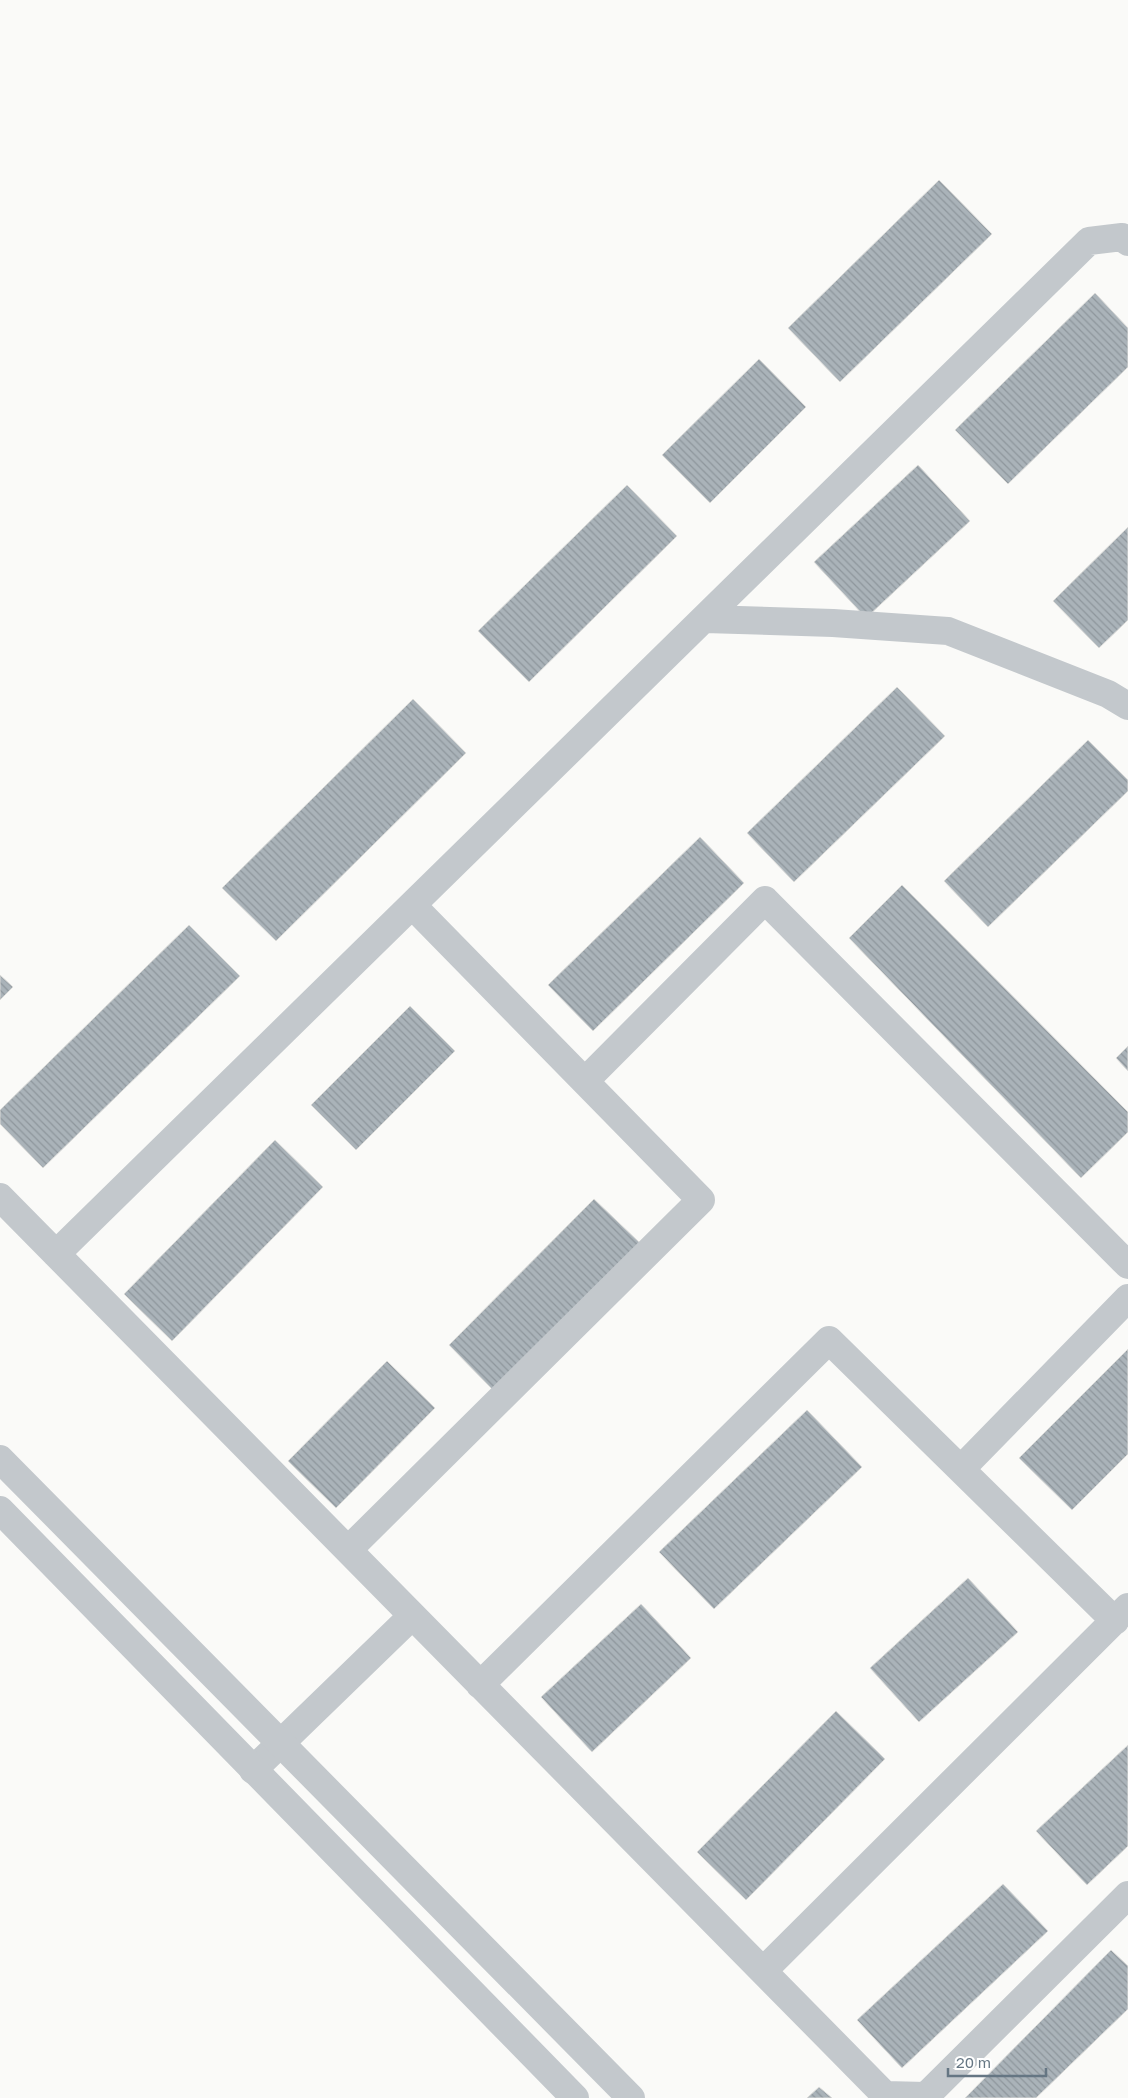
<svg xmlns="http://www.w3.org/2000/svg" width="1128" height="2098" viewBox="0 0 1128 2098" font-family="'Golos Text',sans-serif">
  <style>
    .building { fill: url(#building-back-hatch); stroke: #dcdcda }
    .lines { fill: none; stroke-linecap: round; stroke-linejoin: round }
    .minor { stroke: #c3c8cc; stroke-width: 28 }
    .tertiary { stroke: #c3c8cc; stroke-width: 28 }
  </style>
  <defs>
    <pattern id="building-back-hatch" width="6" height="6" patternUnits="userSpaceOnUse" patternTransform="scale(1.25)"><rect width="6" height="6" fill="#aab3b9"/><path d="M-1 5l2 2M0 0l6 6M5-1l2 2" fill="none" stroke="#8e969c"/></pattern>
  </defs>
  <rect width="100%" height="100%" fill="#fafaf8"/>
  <!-- building -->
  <path class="building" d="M 939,180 L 992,234 L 840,382 L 788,328 Z
    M 1095,293 L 1128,328 L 1128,367 L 1008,484 L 955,430 Z
    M 759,359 L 806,407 L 710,503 L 662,455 Z
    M 918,465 L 970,521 L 866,618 L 814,562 Z
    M 627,485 L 677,536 L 529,682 L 478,631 Z
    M 1128,527 L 1128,620 L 1099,648 L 1053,601 Z
    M 897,687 L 945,736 L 794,882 L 747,833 Z
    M 413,699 L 466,753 L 276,941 L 222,888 Z
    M 1088,740 L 1128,780 L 1128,791 L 988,927 L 944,881 Z
    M 700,837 L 744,883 L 593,1031 L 548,985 Z
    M 902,885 L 1128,1112 L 1128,1132 L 1081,1178 L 849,938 Z
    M 189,925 L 240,976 L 43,1168 L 0,1124 L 0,1110 Z
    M 0,975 L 13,987 L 0,1000 Z
    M 410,1006 L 455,1051 L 356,1150 L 311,1105 Z
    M 1128,1046 L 1128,1071 L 1116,1058 Z
    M 275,1140 L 323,1187 L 172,1341 L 124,1294 Z
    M 594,1199 L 641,1244 L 494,1391 L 449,1345 Z
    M 1128,1349 L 1128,1454 L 1072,1510 L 1019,1458 Z
    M 387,1361 L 435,1408 L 336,1508 L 288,1461 Z
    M 807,1410 L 862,1467 L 714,1609 L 659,1552 Z
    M 968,1578 L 1018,1632 L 919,1722 L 870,1668 Z
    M 641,1604 L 691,1658 L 592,1752 L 541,1697 Z
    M 836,1711 L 885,1759 L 746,1900 L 697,1852 Z
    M 1128,1745 L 1128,1846 L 1087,1885 L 1036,1831 Z
    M 1003,1884 L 1048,1931 L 902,2068 L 857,2020 Z
    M 1111,1950 L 1128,1966 L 1128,2009 L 1036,2098 L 965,2098 Z
    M 819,2087 L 832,2098 L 807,2098 Z"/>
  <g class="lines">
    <!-- minor -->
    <path class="minor" d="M 705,619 L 833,623 L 948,631 L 1108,694 L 1128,706
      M 585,1081 L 765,900 L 1128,1265
      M 0,1197 L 885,2095 L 926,2096 L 1128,1895
      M 56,1254 L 1089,241 L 1122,237 L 1128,242
      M 961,1469 L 1128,1298
      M 348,1550 L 701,1200 L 412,905
      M 480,1685 L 829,1340 L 1115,1621
      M 253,1770 L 412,1616
      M 763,1971 L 1128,1607"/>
    <!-- tertiary -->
    <path class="tertiary" d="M 0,1459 L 631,2098
      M 0,1510 L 575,2098"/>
  </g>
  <!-- scale -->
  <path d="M948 2068v8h98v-8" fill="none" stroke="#657683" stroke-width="2.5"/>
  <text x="956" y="2068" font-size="15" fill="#657683" stroke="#ffffff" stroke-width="4" paint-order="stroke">20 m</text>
</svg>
